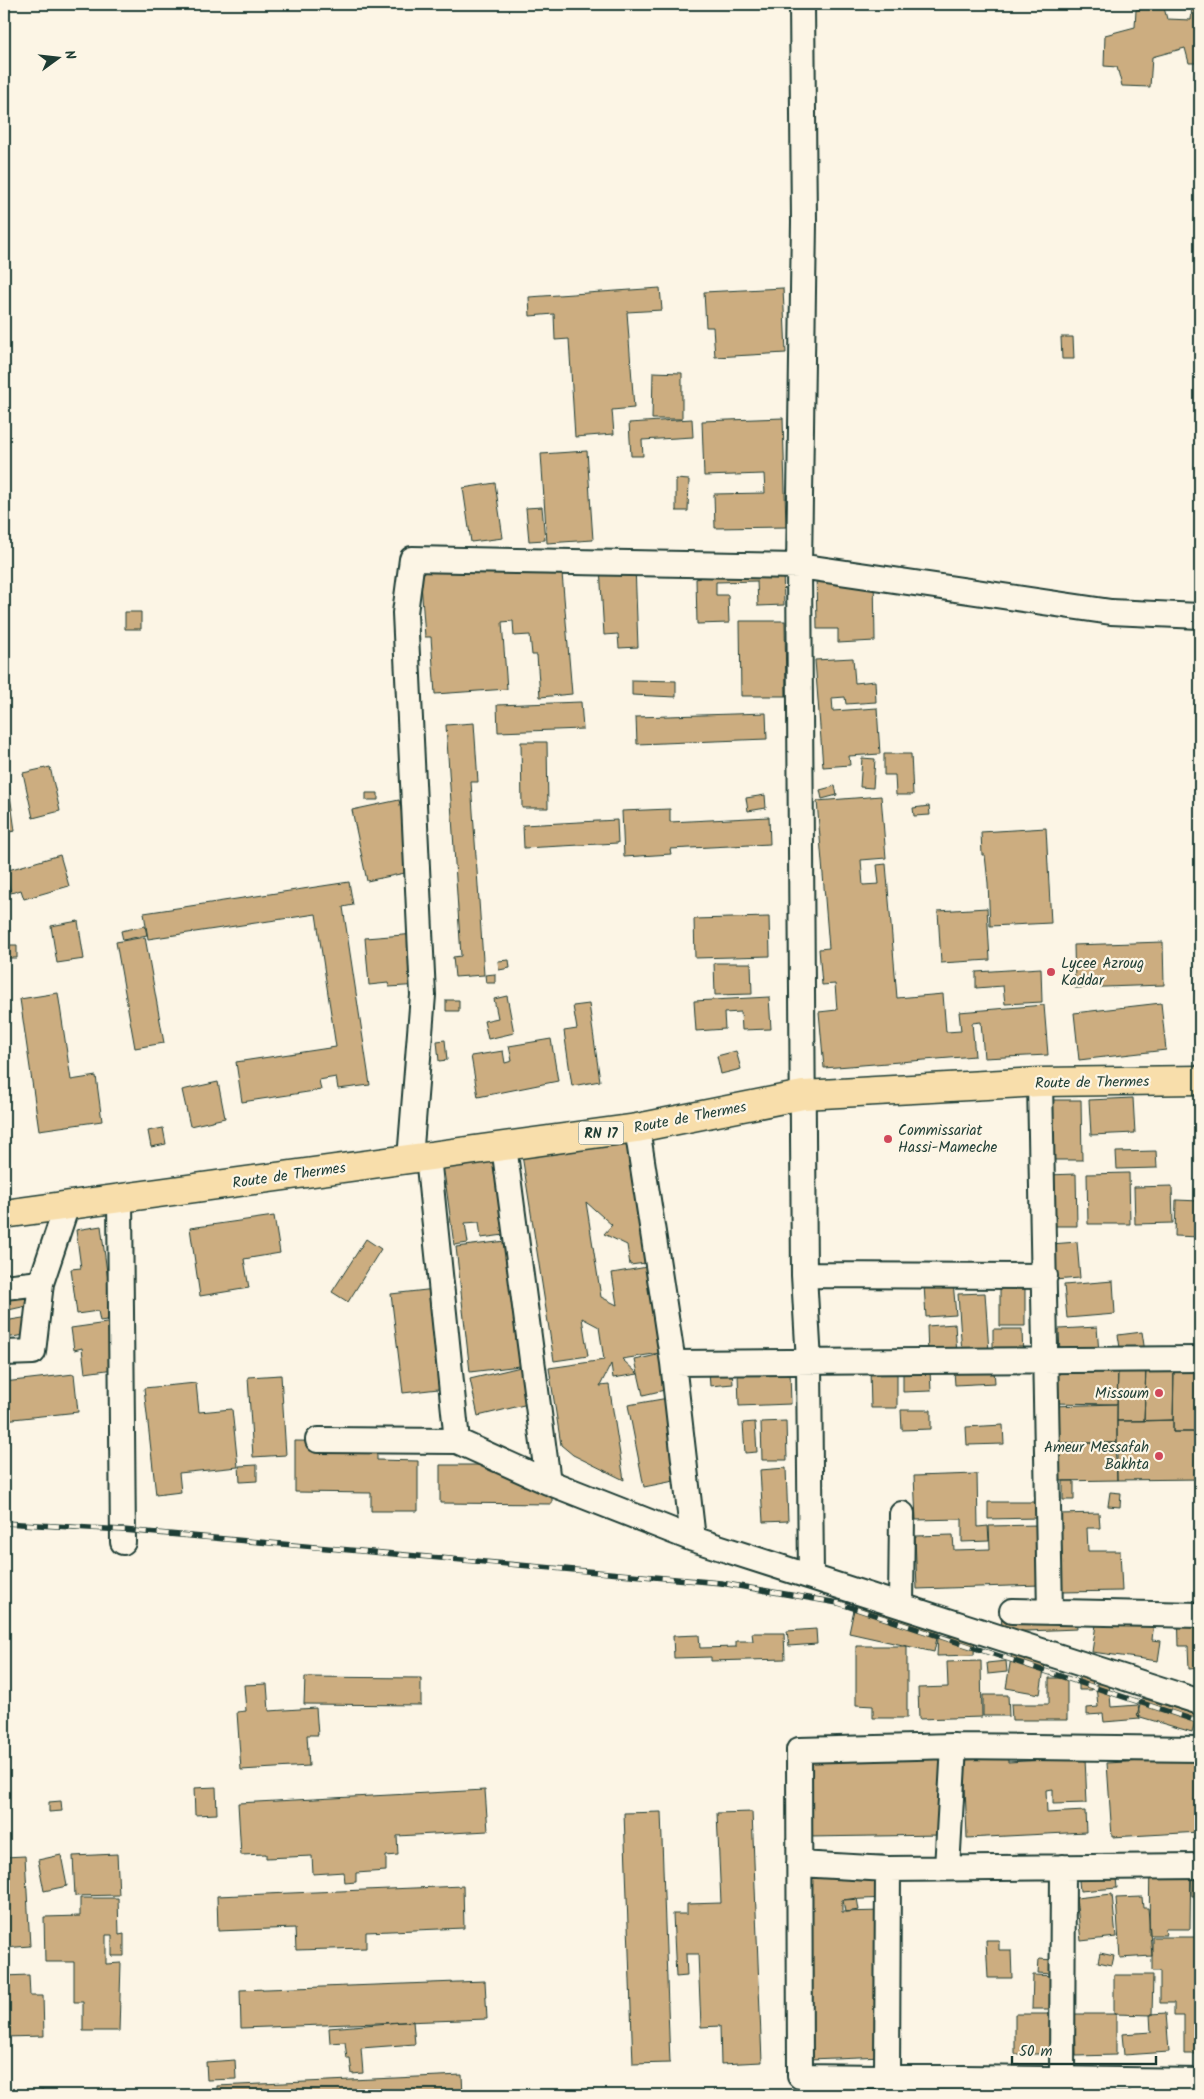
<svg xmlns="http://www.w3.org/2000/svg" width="1204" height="2099" viewBox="0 0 1204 2099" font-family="Kalam,sans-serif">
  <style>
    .building { fill: #ccad80; stroke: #1f3d34 }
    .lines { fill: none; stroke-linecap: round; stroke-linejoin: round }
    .minor-casing { stroke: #1f3d34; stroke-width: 28 }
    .major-casing { stroke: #1f3d34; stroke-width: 31 }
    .minor { stroke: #fcf5e5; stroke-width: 24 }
    .major { stroke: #f8deab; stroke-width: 28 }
    .rail-casing { stroke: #1f3d34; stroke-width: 5.5 }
    .rail { stroke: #fcf5e5; stroke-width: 4; stroke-dasharray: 11; stroke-linecap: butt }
    .poi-dot { fill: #d1495b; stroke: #fcf5e5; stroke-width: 2 }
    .labels { text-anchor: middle; stroke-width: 4.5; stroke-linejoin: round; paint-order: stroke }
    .shield { fill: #fcf5e5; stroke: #617469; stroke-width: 1 }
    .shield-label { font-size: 14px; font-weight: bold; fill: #1f3d34 }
    .poi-label { font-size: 15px; fill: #1f3d34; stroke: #fcf5e5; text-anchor: start }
    .street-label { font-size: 15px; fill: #1f3d34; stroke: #fcf5e5 }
  </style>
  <rect width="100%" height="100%" fill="#fcf5e5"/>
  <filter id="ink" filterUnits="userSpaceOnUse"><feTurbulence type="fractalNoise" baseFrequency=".02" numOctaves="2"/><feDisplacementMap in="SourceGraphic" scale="10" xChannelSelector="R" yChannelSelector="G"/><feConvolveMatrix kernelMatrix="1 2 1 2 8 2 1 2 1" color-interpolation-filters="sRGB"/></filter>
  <g filter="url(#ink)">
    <!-- building -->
    <path class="building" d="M 1163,4 L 1167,19 L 1191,20 L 1192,7 L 1200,7 L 1200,63 L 1189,63 L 1185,48 L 1152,57 L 1150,87 L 1122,86 L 1117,67 L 1104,66 L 1105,35 L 1135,27 L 1136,10 Z
      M 660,288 L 662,310 L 627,312 L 634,408 L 612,410 L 614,434 L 575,437 L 569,339 L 555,340 L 554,314 L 530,316 L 529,297 Z
      M 783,288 L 786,353 L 715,357 L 713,327 L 706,327 L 704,292 Z
      M 1061,337 L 1073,337 L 1074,359 L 1062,359 Z
      M 653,372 L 682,373 L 682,419 L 652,419 Z
      M 783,418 L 786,527 L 715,528 L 714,494 L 765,493 L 764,474 L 704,476 L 702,421 Z
      M 692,419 L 693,437 L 642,440 L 643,456 L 631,456 L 629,423 Z
      M 587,451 L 593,540 L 547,543 L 541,454 Z
      M 676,479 L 689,480 L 688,511 L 676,511 Z
      M 495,483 L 503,538 L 471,542 L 463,488 Z
      M 542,507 L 545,540 L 529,541 L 526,508 Z
      M 561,561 L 572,694 L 540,697 L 537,655 L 532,655 L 530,635 L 514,636 L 513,621 L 502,622 L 507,689 L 435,694 L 431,637 L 425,637 L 420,569 Z
      M 635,565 L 638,647 L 619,648 L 618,634 L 604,635 L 600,567 Z
      M 700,567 L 783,567 L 784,605 L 758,606 L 757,581 L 716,582 L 716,595 L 728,595 L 729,623 L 697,624 L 696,579 L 700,578 Z
      M 816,571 L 874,572 L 875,641 L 838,643 L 838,629 L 817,629 Z
      M 125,612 L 141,612 L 141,629 L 125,629 Z
      M 740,621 L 785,621 L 786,696 L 741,696 Z
      M 853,658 L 855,683 L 875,681 L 876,702 L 846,704 L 845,697 L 832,698 L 833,711 L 877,708 L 880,754 L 849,756 L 850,765 L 823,767 L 815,660 Z
      M 632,680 L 676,681 L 676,697 L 632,695 Z
      M 581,702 L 583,729 L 498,732 L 497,705 Z
      M 766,713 L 767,739 L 637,744 L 636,717 Z
      M 474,723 L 478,782 L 471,782 L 484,975 L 455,977 L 453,957 L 461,956 L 446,725 Z
      M 521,742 L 547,742 L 548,808 L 522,808 Z
      M 884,754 L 911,754 L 913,795 L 896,795 L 895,775 L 884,775 Z
      M 862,758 L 875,759 L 873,788 L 860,787 Z
      M 50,767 L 60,811 L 33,818 L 23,773 Z
      M 4,773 L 7,773 L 15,831 L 4,833 Z
      M 835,786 L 837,795 L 822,799 L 820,790 Z
      M 366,793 L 378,793 L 378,800 L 366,800 Z
      M 765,795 L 766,808 L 748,811 L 746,798 Z
      M 881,796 L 886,858 L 861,860 L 863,885 L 879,884 L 877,865 L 886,864 L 897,998 L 943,994 L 946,1032 L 961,1031 L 959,1012 L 1044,1005 L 1048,1055 L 984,1058 L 981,1022 L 972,1023 L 975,1056 L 824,1068 L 819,1012 L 837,1010 L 835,984 L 822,985 L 819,949 L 829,948 L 817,801 Z
      M 399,800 L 414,871 L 367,881 L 352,810 Z
      M 929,806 L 930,815 L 914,816 L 913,808 Z
      M 670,809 L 670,822 L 769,817 L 770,844 L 670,849 L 671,854 L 624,857 L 622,811 Z
      M 617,820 L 618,843 L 524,848 L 523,825 Z
      M 1046,828 L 1051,923 L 990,926 L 988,883 L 985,855 L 982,855 L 981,832 Z
      M 60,855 L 69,886 L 24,899 L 21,890 L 11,893 L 5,871 Z
      M 349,882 L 353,905 L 343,907 L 370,1085 L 338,1089 L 336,1077 L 319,1080 L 321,1090 L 242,1102 L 236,1062 L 336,1047 L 316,914 L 148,939 L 144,913 Z
      M 987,908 L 990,960 L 941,963 L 938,911 Z
      M 769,917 L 770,956 L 695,958 L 694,919 Z
      M 78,921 L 84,959 L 57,963 L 51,926 Z
      M 145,926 L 147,935 L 123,940 L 121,931 Z
      M 416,934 L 420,985 L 389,987 L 388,983 L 369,985 L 365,938 Z
      M 145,937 L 164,1043 L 135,1048 L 116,942 Z
      M 1163,942 L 1164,985 L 1075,988 L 1074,945 Z
      M 4,945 L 17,945 L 17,958 L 4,958 Z
      M 509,960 L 510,968 L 499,970 L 498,961 Z
      M 1200,961 L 1200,1018 L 1198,962 Z
      M 714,963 L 751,963 L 752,994 L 715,995 Z
      M 1041,968 L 1042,1002 L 1005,1004 L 1003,986 L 976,988 L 976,972 Z
      M 495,974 L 495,983 L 486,983 L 485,975 Z
      M 58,993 L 71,1080 L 96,1076 L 102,1121 L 39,1130 L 20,999 Z
      M 507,996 L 514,1033 L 488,1039 L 484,1021 L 498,1018 L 494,999 Z
      M 769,997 L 771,1029 L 742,1030 L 741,1012 L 724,1013 L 725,1029 L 696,1031 L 694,1001 Z
      M 446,1000 L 459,1000 L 459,1011 L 446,1011 Z
      M 1161,1003 L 1166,1050 L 1079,1060 L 1074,1013 Z
      M 589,1004 L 600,1081 L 572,1086 L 564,1031 L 577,1029 L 573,1006 Z
      M 551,1039 L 558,1081 L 478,1097 L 471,1056 L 503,1051 L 505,1063 L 512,1061 L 509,1046 Z
      M 445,1040 L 447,1060 L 439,1061 L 437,1041 Z
      M 736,1051 L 741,1069 L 721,1074 L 717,1056 Z
      M 218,1082 L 225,1118 L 190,1126 L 182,1090 Z
      M 1133,1098 L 1135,1133 L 1091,1135 L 1089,1100 Z
      M 1047,1100 L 1081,1100 L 1082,1160 L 1047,1160 Z
      M 163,1128 L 166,1144 L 151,1147 L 148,1131 Z
      M 635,1138 L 654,1262 L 630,1265 L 627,1245 L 604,1234 L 612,1225 L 586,1202 L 601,1297 L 617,1305 L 612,1273 L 653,1266 L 666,1352 L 622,1359 L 638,1374 L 613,1378 L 611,1364 L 600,1386 L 609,1385 L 624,1480 L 573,1455 L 561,1445 L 549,1368 L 604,1360 L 599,1327 L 582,1318 L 588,1356 L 554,1361 L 522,1155 Z
      M 1156,1151 L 1157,1168 L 1117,1169 L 1116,1152 Z
      M 502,1156 L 512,1234 L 481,1238 L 479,1222 L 465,1223 L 468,1243 L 454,1245 L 443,1164 Z
      M 1129,1173 L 1130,1224 L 1088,1224 L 1087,1174 Z
      M 1076,1174 L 1077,1226 L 1048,1226 L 1047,1175 Z
      M 1172,1186 L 1173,1223 L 1135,1224 L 1134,1187 Z
      M 1176,1200 L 1200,1201 L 1200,1237 L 1175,1236 Z
      M 274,1216 L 280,1253 L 244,1259 L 249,1288 L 200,1296 L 190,1228 Z
      M 101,1226 L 113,1319 L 100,1321 L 98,1311 L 77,1314 L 71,1269 L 81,1268 L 76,1230 Z
      M 366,1239 L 381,1249 L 348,1302 L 332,1292 Z
      M 514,1240 L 528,1365 L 470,1372 L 456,1247 Z
      M 1077,1242 L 1080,1278 L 1054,1280 L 1051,1244 Z
      M 23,1271 L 31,1305 L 4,1311 L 4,1275 Z
      M 1113,1281 L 1115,1314 L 1067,1318 L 1064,1285 Z
      M 953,1282 L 956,1315 L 926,1317 L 924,1285 Z
      M 1000,1285 L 1025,1285 L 1025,1326 L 1000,1326 Z
      M 444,1288 L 456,1387 L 403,1393 L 391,1294 Z
      M 985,1293 L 989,1352 L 962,1354 L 958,1294 Z
      M 29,1317 L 32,1334 L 5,1338 L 4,1321 Z
      M 114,1322 L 121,1368 L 85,1373 L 82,1348 L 74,1350 L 71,1328 Z
      M 955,1324 L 957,1355 L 928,1356 L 927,1326 Z
      M 1097,1327 L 1099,1353 L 1060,1355 L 1059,1329 Z
      M 993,1329 L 1022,1329 L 1023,1358 L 993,1358 Z
      M 1142,1332 L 1145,1352 L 1121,1354 L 1118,1335 Z
      M 661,1354 L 669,1389 L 643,1395 L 635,1360 Z
      M 1053,1364 L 1118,1365 L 1117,1404 L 1050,1403 Z
      M 529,1365 L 528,1404 L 478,1416 L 470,1379 Z
      M 1118,1367 L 1146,1367 L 1144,1421 L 1117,1421 Z
      M 1146,1367 L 1174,1367 L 1173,1420 L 1144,1421 Z
      M 1174,1367 L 1200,1367 L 1200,1432 L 1173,1432 Z
      M 994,1369 L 995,1383 L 955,1385 L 954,1371 Z
      M 732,1370 L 733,1384 L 710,1386 L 709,1371 Z
      M 870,1370 L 897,1370 L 897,1408 L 871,1408 Z
      M 930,1371 L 931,1391 L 903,1392 L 903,1372 Z
      M 790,1372 L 791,1404 L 739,1406 L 738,1374 Z
      M 74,1374 L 78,1412 L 4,1420 L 4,1382 Z
      M 281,1375 L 286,1455 L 253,1457 L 248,1377 Z
      M 196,1383 L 199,1412 L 232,1409 L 238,1467 L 179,1473 L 181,1492 L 156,1495 L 144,1388 Z
      M 668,1398 L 684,1479 L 644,1487 L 628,1405 Z
      M 1117,1404 L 1117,1443 L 1052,1443 L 1052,1406 Z
      M 901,1410 L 931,1410 L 931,1429 L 902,1430 Z
      M 1173,1420 L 1173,1432 L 1200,1432 L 1200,1479 L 1117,1480 L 1117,1421 Z
      M 786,1421 L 787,1460 L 762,1460 L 761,1422 Z
      M 755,1422 L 757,1452 L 745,1453 L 743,1423 Z
      M 1003,1425 L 1004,1444 L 967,1445 L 966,1427 Z
      M 295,1441 L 377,1442 L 377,1460 L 418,1461 L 418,1511 L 371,1511 L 371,1493 L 295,1492 Z
      M 1052,1443 L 1115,1443 L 1117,1480 L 1056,1481 Z
      M 257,1465 L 257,1481 L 240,1482 L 239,1466 Z
      M 440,1465 L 523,1465 L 523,1486 L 552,1486 L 552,1504 L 440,1503 Z
      M 786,1468 L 788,1521 L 763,1522 L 760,1470 Z
      M 977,1474 L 978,1527 L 988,1526 L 989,1541 L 962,1542 L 962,1519 L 916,1520 L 914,1476 Z
      M 1063,1481 L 1074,1481 L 1074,1500 L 1063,1500 Z
      M 1110,1492 L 1121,1493 L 1120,1507 L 1108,1506 Z
      M 988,1502 L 1039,1502 L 1039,1518 L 988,1519 Z
      M 1099,1513 L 1100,1528 L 1087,1528 L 1088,1551 L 1120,1551 L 1122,1591 L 1061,1592 L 1059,1514 Z
      M 1038,1525 L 1040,1585 L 917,1589 L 915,1536 L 953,1535 L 954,1550 L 990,1549 L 989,1526 Z
      M 1075,1603 L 1077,1629 L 1002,1632 L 1001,1606 Z
      M 1099,1603 L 1155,1611 L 1152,1640 L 1161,1641 L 1158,1661 L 1092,1652 Z
      M 855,1605 L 940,1624 L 934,1652 L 849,1633 Z
      M 1178,1609 L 1200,1609 L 1200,1668 L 1189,1669 L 1188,1646 L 1179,1646 Z
      M 816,1629 L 817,1644 L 789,1646 L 787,1631 Z
      M 752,1633 L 784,1633 L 785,1659 L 711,1661 L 711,1657 L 674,1658 L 673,1636 L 699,1635 L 700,1648 L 736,1647 L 736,1641 L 753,1641 Z
      M 938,1636 L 975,1637 L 974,1655 L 937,1656 Z
      M 856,1646 L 907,1646 L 907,1718 L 873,1718 L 873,1706 L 856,1705 Z
      M 1012,1652 L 1046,1657 L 1040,1694 L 1006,1688 Z
      M 981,1661 L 982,1717 L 919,1719 L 918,1688 L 948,1687 L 947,1662 Z
      M 1006,1661 L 1007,1672 L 988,1674 L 987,1663 Z
      M 1079,1675 L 1093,1675 L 1092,1690 L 1079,1690 Z
      M 305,1677 L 421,1678 L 421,1705 L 304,1704 Z
      M 1049,1678 L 1067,1678 L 1067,1720 L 1012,1720 L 1011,1704 L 1049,1704 Z
      M 1109,1683 L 1111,1707 L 1138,1705 L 1140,1719 L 1104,1722 L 1103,1714 L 1087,1715 L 1087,1708 L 1098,1707 L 1096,1684 Z
      M 267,1684 L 269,1711 L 316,1708 L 318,1735 L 307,1735 L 309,1766 L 241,1770 L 237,1712 L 246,1711 L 244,1685 Z
      M 983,1695 L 1008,1695 L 1009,1716 L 983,1716 Z
      M 1142,1698 L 1197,1715 L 1192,1732 L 1137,1716 Z
      M 941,1758 L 943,1835 L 808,1837 L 806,1761 Z
      M 1008,1758 L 1008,1762 L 1085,1758 L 1087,1803 L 1053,1804 L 1053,1789 L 1046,1790 L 1047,1813 L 1085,1811 L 1086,1832 L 967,1838 L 964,1760 Z
      M 1200,1758 L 1200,1832 L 1112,1837 L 1107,1763 Z
      M 216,1787 L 217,1814 L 195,1815 L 194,1788 Z
      M 485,1790 L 488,1831 L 397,1836 L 398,1855 L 386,1856 L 386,1871 L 356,1873 L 356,1882 L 345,1883 L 344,1872 L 313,1874 L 312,1856 L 266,1858 L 266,1854 L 241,1855 L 238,1803 Z
      M 61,1801 L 62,1811 L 49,1812 L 49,1802 Z
      M 661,1812 L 670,2063 L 633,2064 L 624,1813 Z
      M 752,1812 L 762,2062 L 721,2064 L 720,2026 L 701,2027 L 698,1954 L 686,1954 L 687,1976 L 676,1977 L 673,1914 L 687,1914 L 687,1904 L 721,1903 L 717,1813 Z
      M 117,1854 L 119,1895 L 75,1896 L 73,1856 Z
      M 1150,1854 L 1191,1854 L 1190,1929 L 1165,1929 L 1166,1935 L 1149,1935 Z
      M 61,1855 L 67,1886 L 44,1891 L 38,1860 Z
      M 883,1855 L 885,1898 L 842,1900 L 842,1912 L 882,1911 L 883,2056 L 810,2059 L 802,1858 Z
      M 25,1856 L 30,1946 L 4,1948 L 4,1857 Z
      M 1114,1857 L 1117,1888 L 1080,1891 L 1077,1860 Z
      M 1200,1858 L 1200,1896 L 1192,1896 L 1191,1859 Z
      M 463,1886 L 464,1928 L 366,1932 L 366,1948 L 296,1950 L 295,1928 L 218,1931 L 217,1896 Z
      M 1112,1894 L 1116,1937 L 1081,1941 L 1076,1898 Z
      M 1142,1897 L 1143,1908 L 1148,1908 L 1152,1956 L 1120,1958 L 1116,1898 Z
      M 80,1898 L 118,1898 L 119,1935 L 124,1934 L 124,1956 L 112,1956 L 112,1935 L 106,1935 L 106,1964 L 121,1963 L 119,2031 L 83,2031 L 83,2002 L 74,2002 L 74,1962 L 45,1962 L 44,1917 L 80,1916 Z
      M 857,1898 L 859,1910 L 845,1912 L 843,1900 Z
      M 1152,1937 L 1200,1937 L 1200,2054 L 1184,2054 L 1184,2016 L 1174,2016 L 1174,2003 L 1160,2003 L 1160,1971 L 1152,1971 Z
      M 986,1940 L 999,1940 L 999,1950 L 1011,1950 L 1012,1978 L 988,1978 Z
      M 1100,1953 L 1114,1956 L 1112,1965 L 1098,1962 Z
      M 1039,1959 L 1053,1960 L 1052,1974 L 1038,1973 Z
      M 29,1975 L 30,1996 L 43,1996 L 44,2036 L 4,2037 L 4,1976 Z
      M 1033,1975 L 1057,1976 L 1057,2009 L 1032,2009 Z
      M 1114,1975 L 1153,1975 L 1152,2015 L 1114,2014 Z
      M 485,1981 L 487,2019 L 241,2028 L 240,1990 Z
      M 1166,2013 L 1169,2052 L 1124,2055 L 1122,2034 L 1151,2032 L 1150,2014 Z
      M 1015,2014 L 1054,2014 L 1054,2054 L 1015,2054 Z
      M 1075,2014 L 1116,2014 L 1116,2055 L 1076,2056 Z
      M 413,2021 L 415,2044 L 361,2048 L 363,2073 L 352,2074 L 350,2059 L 347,2059 L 345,2042 L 330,2043 L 329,2028 Z
      M 235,2060 L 236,2079 L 207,2080 L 206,2062 Z
      M 462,2075 L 463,2095 L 217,2095 L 217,2086 Z
      M 905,2080 L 905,2095 L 878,2095 L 877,2081 Z
      M 1021,2082 L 1023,2095 L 982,2095 L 981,2086 Z
      M 963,2083 L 963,2095 L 916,2095 L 915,2085 Z
      M 1122,2083 L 1124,2095 L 1091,2095 L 1090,2087 Z
      M 1075,2085 L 1076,2095 L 1034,2095 L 1034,2089 Z
      M 1170,2085 L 1171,2095 L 1137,2095 L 1137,2086 Z
      M 43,2090 L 44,2095 L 4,2095 Z"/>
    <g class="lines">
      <defs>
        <path id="minor" d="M 802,4 L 804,222 L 799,566 L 804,1275 L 809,1362 L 811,1576
          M 1040,1082 L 1050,1612
          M 637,1128 L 673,1363 L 693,1539
          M 504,1146 L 548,1482
          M 428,1156 L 457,1441
          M 410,1159 L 423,995 L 405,613 L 412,559 L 799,566 L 1111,612 L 1200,616
          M 120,1198 L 123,1542
          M 804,1275 L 1045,1276
          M 4,1287 L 41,1283 L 67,1205
          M 4,1353 L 33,1352 L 41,1283
          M 673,1363 L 1200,1359
          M 318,1440 L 457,1441 L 548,1482 L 693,1539 L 1200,1702
          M 901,1605 L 902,1514
          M 1012,1611 L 1200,1615
          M 1200,1749 L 954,1746 L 799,1750 L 800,2076 L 1200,2081
          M 799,1864 L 888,1869 L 1200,1866
          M 947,1868 L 954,1746
          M 887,2077 L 888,1869
          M 1062,2079 L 1063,1867"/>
        <path id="major" d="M 4,1214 L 637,1128 L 803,1095 L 1040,1082 L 1200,1080"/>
      </defs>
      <!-- minor casing -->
      <use href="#minor" class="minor-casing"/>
      <!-- major casing -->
      <use href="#major" class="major-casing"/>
      <!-- minor -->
      <use href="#minor" class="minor"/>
      <!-- major -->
      <use href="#major" class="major"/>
      <defs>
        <path id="rail" d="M 4,1523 L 123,1530 L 721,1583 L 838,1603 L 1200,1722"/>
      </defs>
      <!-- rail casing -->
      <use href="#rail" class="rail-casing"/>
      <!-- rail -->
      <use href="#rail" class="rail"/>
    </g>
  </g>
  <!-- markers -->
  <g class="poi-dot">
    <circle cx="1051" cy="972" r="5"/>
    <circle cx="888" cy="1139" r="5"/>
    <circle cx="1159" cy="1393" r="5"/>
    <circle cx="1159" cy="1456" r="5"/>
  </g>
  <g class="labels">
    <!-- shield labels -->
    <rect class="shield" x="578.5" y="1121.5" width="45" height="23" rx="4"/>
    <g class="shield-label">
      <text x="601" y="1138">RN 17</text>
    </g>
    <!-- poi labels -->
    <g class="poi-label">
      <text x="1061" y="968">Lycee Azroug<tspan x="1061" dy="17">Kaddar</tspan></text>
      <text x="898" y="1135">Commissariat<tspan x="898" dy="17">Hassi-Mameche</tspan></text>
      <text x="1149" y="1398" text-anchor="end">Missoum</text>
      <text x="1149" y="1452" text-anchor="end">Ameur Messafah<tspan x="1149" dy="17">Bakhta</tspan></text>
    </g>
    <!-- street labels -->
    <g class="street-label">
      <text transform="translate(1092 1082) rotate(-1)" y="5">Route de Thermes</text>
      <text transform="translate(690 1117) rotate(-11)" y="5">Route de Thermes</text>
      <text transform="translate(289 1175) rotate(-8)" y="5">Route de Thermes</text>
    </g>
  </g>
  <!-- margin -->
  <rect width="1204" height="2099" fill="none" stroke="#fcf5e5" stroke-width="20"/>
  <rect x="10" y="10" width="1184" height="2079" fill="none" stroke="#1f3d34" stroke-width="2" filter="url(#ink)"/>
  <!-- north arrow -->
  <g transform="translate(58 58) rotate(75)" stroke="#fcf5e5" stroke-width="4" paint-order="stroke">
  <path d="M0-4L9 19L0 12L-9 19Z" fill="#1f3d34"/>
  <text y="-8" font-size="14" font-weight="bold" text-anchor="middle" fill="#1f3d34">N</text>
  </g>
  <!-- scale -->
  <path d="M1012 2056v8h144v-8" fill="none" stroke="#1f3d34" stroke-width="2.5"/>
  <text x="1019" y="2056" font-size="15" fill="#1f3d34" stroke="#fcf5e5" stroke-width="4" paint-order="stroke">50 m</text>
</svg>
